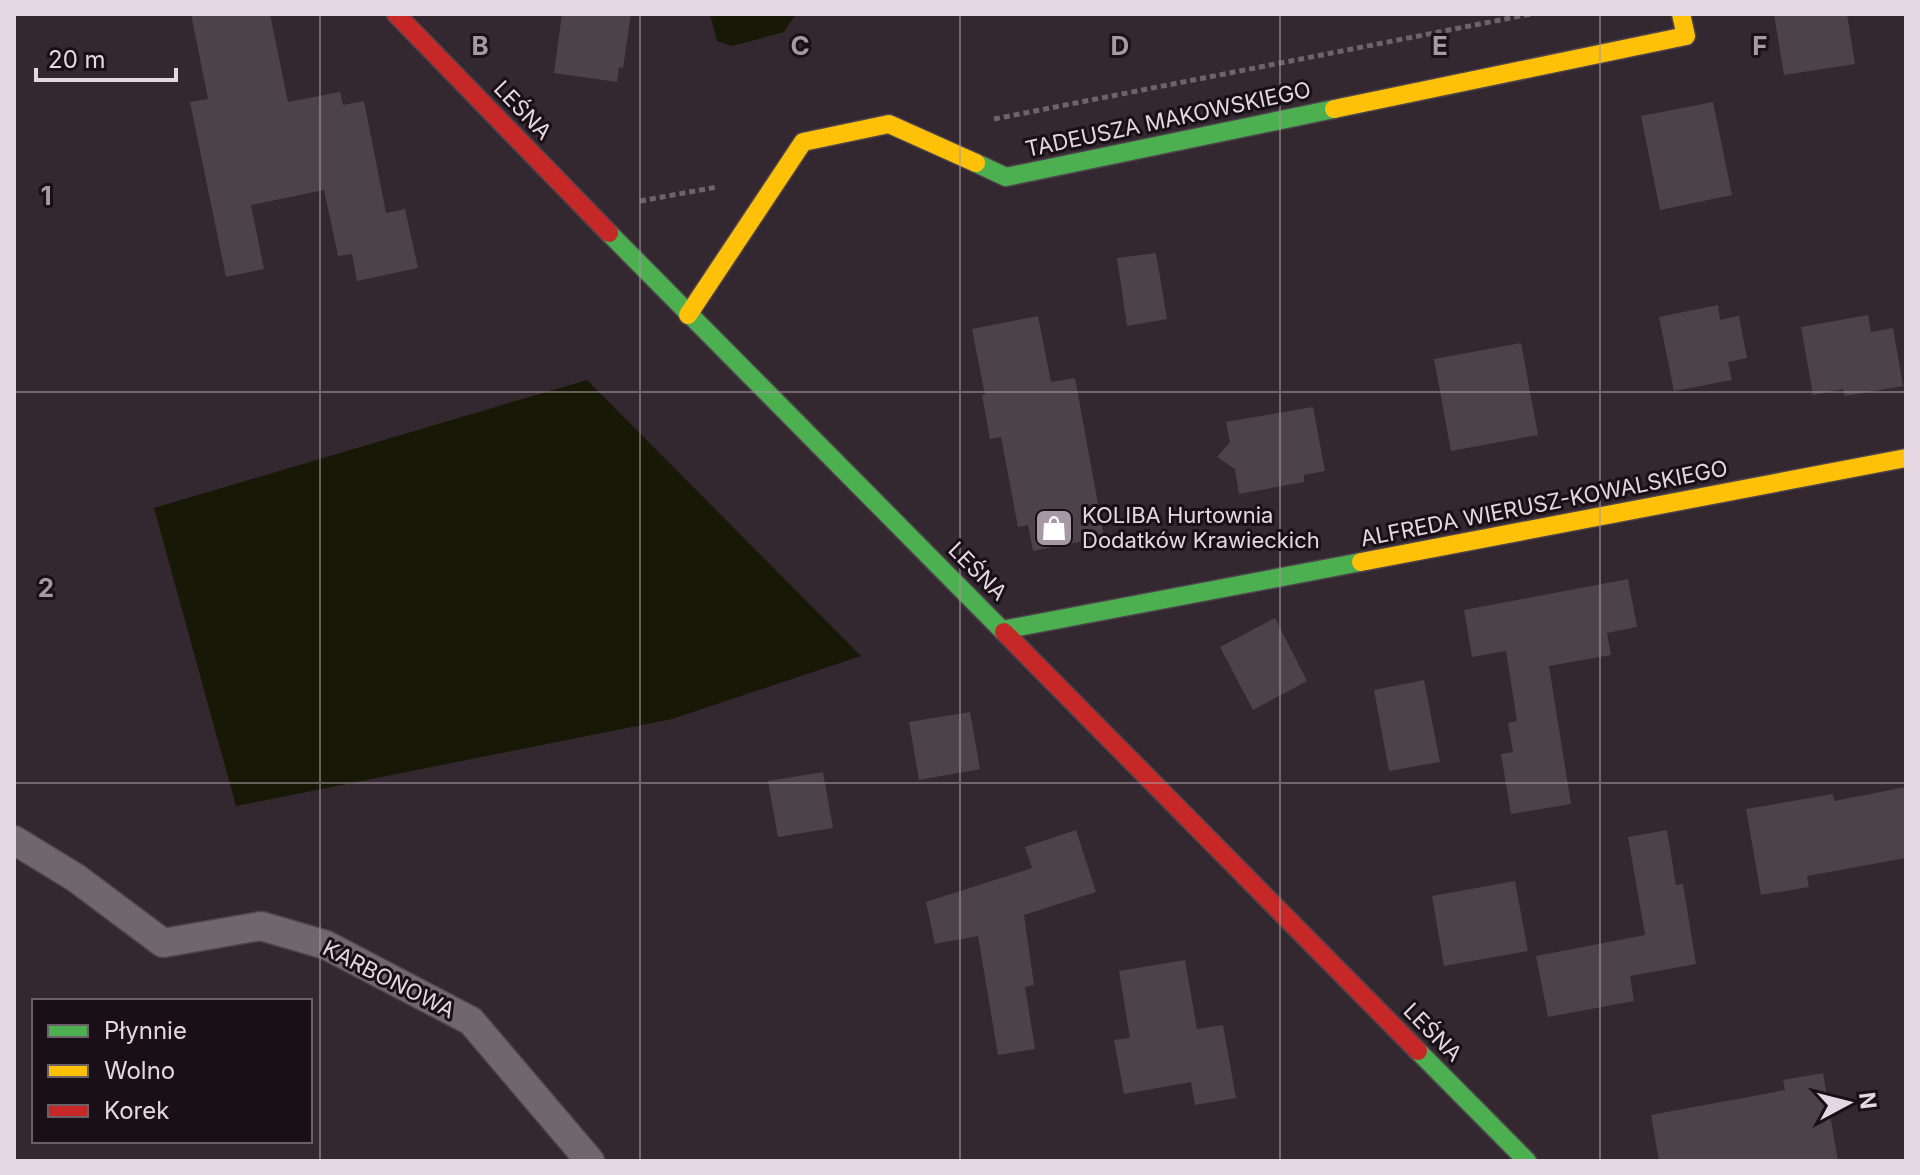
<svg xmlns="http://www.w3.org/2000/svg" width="1920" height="1175" viewBox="0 0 1920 1175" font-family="Inter,sans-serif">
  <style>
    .water { fill: #171906 }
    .building { fill: #4c424a }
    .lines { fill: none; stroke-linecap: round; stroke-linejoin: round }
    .lane-casing { stroke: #4e444c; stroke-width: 31 }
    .fast-casing { stroke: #4e444c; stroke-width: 21 }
    .slow-casing { stroke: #4e444c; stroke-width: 21 }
    .jam-casing { stroke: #4e444c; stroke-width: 21 }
    .path { stroke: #6e636b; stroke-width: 5; stroke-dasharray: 6 4; stroke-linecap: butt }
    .lane { stroke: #70666d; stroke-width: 28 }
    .fast { stroke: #4caf50; stroke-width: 18 }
    .slow { stroke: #ffc107; stroke-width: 18 }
    .jam { stroke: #c62828; stroke-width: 18 }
    .grid { fill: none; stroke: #a799a3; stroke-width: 2; stroke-opacity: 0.55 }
    .labels { text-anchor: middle; stroke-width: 6; stroke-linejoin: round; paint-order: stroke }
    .street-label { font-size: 22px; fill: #e5d7e1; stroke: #191017 }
    .poi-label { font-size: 22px; fill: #e5d7e1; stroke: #191017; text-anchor: start }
    .grid-label { font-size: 26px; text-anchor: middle; font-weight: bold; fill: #a799a3; stroke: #191017; stroke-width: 6; stroke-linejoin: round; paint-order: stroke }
  </style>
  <rect width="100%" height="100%" fill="#332730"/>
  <!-- water -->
  <path class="water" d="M 710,14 L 796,14 L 784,32 L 732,46 L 717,41 Z
    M 587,380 L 861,656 L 672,719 L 236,806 L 154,508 Z"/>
  <!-- building -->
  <path class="building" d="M 191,14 L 270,14 L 288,102 L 340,92 L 343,105 L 364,101 L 386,213 L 405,209 L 418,268 L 357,281 L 352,254 L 338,256 L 324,190 L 251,205 L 264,269 L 226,277 L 190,102 L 208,99 Z
    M 562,14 L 631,14 L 623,68 L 619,67 L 617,82 L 554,73 Z
    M 1774,14 L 1847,14 L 1855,64 L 1784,75 Z
    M 1713,102 L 1732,195 L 1660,210 L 1641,116 Z
    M 1156,253 L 1167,319 L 1127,326 L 1117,258 Z
    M 1718,305 L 1720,320 L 1739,316 L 1747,358 L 1728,362 L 1732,380 L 1674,391 L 1659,317 Z
    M 1868,315 L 1871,332 L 1893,328 L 1903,386 L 1845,396 L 1843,389 L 1813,395 L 1801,327 Z
    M 1038,316 L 1051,382 L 1075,378 L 1104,537 L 1033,551 L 1028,525 L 1018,527 L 1001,437 L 990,439 L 982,395 L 985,395 L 972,329 Z
    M 1521,343 L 1538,435 L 1451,451 L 1434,359 Z
    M 1313,407 L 1325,471 L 1304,475 L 1304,482 L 1239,494 L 1235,469 L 1217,457 L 1230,442 L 1226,422 Z
    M 1628,579 L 1637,627 L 1607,633 L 1611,655 L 1549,666 L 1571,804 L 1511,814 L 1501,754 L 1513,752 L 1508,723 L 1517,721 L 1506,651 L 1472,657 L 1464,610 Z
    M 1275,618 L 1307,681 L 1253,710 L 1220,647 Z
    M 1424,680 L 1440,762 L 1389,771 L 1374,690 Z
    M 970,712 L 980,769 L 919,780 L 909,722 Z
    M 823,772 L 833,828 L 778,837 L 768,781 Z
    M 1906,787 L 1906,858 L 1807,876 L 1809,887 L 1761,895 L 1746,809 L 1833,794 L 1834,801 Z
    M 1076,830 L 1096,892 L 1024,915 L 1034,985 L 1025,987 L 1035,1049 L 998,1055 L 978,936 L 935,944 L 926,902 L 1032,868 L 1025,847 Z
    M 1667,830 L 1676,885 L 1683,884 L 1696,964 L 1630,976 L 1634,1001 L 1548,1017 L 1536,956 L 1645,935 L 1628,837 Z
    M 1515,881 L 1528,951 L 1444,966 L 1432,896 Z
    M 1185,960 L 1197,1029 L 1223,1025 L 1236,1098 L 1195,1105 L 1191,1082 L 1124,1094 L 1114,1040 L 1130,1038 L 1119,971 Z
    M 1823,1073 L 1838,1161 L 1659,1161 L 1651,1115 L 1785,1090 L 1783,1080 Z"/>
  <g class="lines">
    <defs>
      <path id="lane" d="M 14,840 L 76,878 L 163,943 L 261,926 L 326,945 L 471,1021 L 590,1161"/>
      <path id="fast" d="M 976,163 L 1006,177 L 1334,109
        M 609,233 L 1004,632
        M 1002,630 L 1361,562
        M 1418,1051 L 1527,1161"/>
      <path id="slow" d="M 1334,109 L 1686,36 L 1681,14
        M 688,315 L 803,142 L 889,124 L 976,163
        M 1361,562 L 1906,458"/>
      <path id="jam" d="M 396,14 L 609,233
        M 1004,632 L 1418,1051"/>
    </defs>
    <!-- lane casing -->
    <use href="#lane" class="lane-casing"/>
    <!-- fast casing -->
    <use href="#fast" class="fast-casing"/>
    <!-- slow casing -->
    <use href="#slow" class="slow-casing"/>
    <!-- jam casing -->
    <use href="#jam" class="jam-casing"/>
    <!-- path -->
    <path class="path" d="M 994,119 L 1531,14
      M 640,201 L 717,187"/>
    <!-- lane -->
    <use href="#lane" class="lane"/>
    <!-- fast -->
    <use href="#fast" class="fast"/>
    <!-- slow -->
    <use href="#slow" class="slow"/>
    <!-- jam -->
    <use href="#jam" class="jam"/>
  </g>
  <!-- grid -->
  <path class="grid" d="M 320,14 L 320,1161M 640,14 L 640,1161M 960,14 L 960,1161M 1280,14 L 1280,1161M 1600,14 L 1600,1161M 14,392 L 1906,392M 14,783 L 1906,783"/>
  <!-- icons -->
  <defs>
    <symbol id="shop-square" viewBox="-11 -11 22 22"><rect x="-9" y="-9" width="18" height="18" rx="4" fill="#a799a3" stroke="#191017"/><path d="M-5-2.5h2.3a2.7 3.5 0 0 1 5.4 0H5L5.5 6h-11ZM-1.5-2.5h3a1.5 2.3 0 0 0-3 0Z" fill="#fff"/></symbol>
  </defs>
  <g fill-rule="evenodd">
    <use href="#shop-square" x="1032" y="506" width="44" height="44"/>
  </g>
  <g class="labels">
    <!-- street labels -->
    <g class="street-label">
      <text transform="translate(523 110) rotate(46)" y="8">LEŚNA</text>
      <text transform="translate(1168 119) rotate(-12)" y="8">TADEUSZA MAKOWSKIEGO</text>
      <text transform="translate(1544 503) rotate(-11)" y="8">ALFREDA WIERUSZ-KOWALSKIEGO</text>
      <text transform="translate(978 571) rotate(45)" y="8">LEŚNA</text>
      <text transform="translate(389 979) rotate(27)" y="8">KARBONOWA</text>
      <text transform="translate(1433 1032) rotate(45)" y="8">LEŚNA</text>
    </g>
    <!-- poi labels -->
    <g class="poi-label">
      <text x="1082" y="523">KOLIBA Hurtownia<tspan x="1082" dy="25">Dodatków Krawieckich</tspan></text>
    </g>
  </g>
  <g class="grid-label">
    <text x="480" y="55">B</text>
    <text x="800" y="55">C</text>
    <text x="1120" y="55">D</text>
    <text x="1440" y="55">E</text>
    <text x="1760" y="55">F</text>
    <text x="46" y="205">1</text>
    <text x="46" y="597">2</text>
  </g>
  <!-- border -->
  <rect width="1920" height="1175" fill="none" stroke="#e5d7e1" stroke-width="32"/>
  <!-- legend -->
  <rect x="32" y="999" width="280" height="144" fill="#191017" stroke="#6b6068" stroke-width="2"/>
  <rect x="48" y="1025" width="40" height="12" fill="#4caf50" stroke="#6b6068" stroke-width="2"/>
  <text x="104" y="1039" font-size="24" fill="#e5d7e1">Płynnie</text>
  <rect x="48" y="1065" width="40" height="12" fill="#ffc107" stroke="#6b6068" stroke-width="2"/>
  <text x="104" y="1079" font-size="24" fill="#e5d7e1">Wolno</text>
  <rect x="48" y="1105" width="40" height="12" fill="#c62828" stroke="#6b6068" stroke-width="2"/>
  <text x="104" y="1119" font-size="24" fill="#e5d7e1">Korek</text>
  <!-- north arrow -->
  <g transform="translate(1848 1103) rotate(83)" stroke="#191017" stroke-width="6" paint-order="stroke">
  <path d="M0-6L14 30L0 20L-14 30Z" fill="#e5d7e1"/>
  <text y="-12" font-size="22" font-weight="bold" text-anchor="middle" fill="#e5d7e1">N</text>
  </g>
  <!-- scale -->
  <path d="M36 68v12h140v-12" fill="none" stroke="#e5d7e1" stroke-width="4"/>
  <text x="48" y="68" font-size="24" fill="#e5d7e1" stroke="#191017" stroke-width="6" paint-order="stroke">20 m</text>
</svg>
